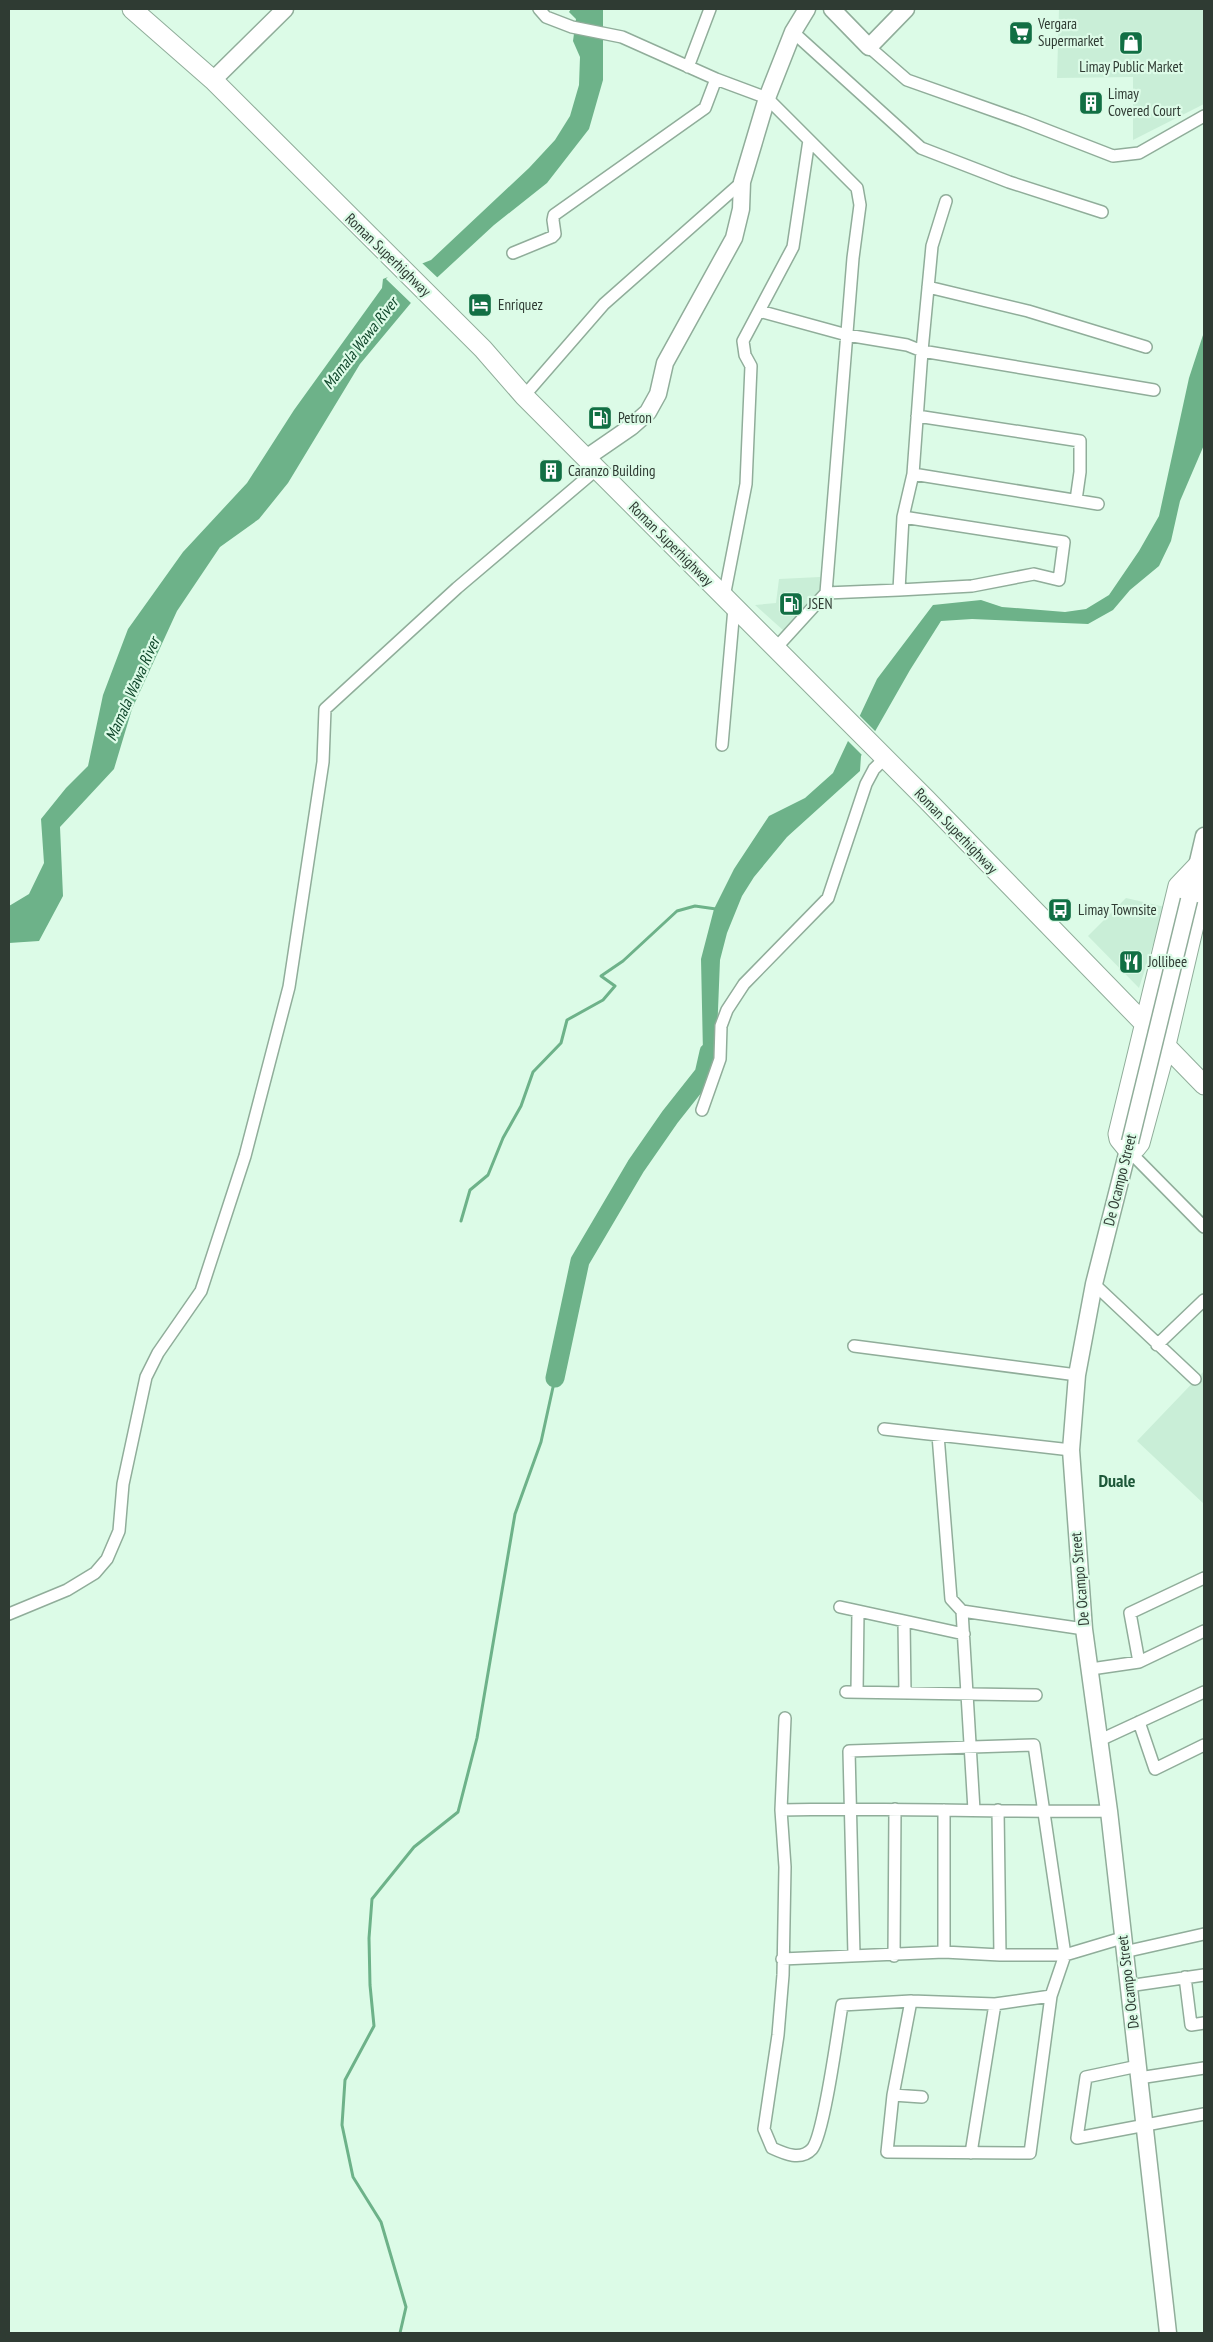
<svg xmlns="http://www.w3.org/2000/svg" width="1213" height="2342" viewBox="0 0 1213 2342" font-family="'PT Sans Narrow',sans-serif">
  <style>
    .built { fill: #c9eed7 }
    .water { fill: #6db289 }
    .pier { fill: #dcfbe7 }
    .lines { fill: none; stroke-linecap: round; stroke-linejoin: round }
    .stream { stroke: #6db289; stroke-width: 3 }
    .river { stroke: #6db289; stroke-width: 19 }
    .street-casing { stroke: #90ad9a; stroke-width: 14 }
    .secondary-casing { stroke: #90ad9a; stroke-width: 19 }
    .primary-casing { stroke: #90ad9a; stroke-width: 21 }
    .street { stroke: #fff; stroke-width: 11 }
    .secondary { stroke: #fff; stroke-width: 16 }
    .primary { stroke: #fff; stroke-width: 19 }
    .secondary-bridge-casing { stroke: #90ad9a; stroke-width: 19; stroke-linecap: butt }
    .secondary-bridge { stroke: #fff; stroke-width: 16 }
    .labels { text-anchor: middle; stroke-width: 4.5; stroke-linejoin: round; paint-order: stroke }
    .poi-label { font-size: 15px; fill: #2f3b33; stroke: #dcfbe7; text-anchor: start }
    .street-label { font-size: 15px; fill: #2f3b33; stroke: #dcfbe7 }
    .water-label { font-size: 16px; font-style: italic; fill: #0e4529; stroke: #dcfbe7 }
    .quarter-label { font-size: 18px; font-weight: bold; fill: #1d5739; stroke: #dcfbe7 }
  </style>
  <rect width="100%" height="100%" fill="#dcfbe7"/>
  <!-- built -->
  <path class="built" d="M 1059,9 L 1204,9 L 1204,104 L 1133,140 L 1133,77 L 1057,78 Z
    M 820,577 L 822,592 L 784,631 L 755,605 L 776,603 L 779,579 Z
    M 1126,898 L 1165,907 L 1139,988 L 1088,936 Z
    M 1204,1371 L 1204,1504 L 1137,1441 Z"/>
  <!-- water -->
  <path class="water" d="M 571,9 L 603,9 L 603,80 L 589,129 L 547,183 L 494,225 L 415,298 L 360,364 L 288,483 L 259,519 L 220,547 L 177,611 L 132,709 L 114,769 L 60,827 L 63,896 L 39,941 L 9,943 L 9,906 L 29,894 L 44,863 L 41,819 L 66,788 L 88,766 L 103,695 L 128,629 L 183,552 L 247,483 L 294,410 L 382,288 L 383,279 L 431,260 L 529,168 L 555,140 L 570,116 L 579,85 L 580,57 L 573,41 L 576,19 L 569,12 Z
    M 1204,332 L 1204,445 L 1180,501 L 1171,541 L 1159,566 L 1130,590 L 1113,610 L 1088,624 L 972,619 L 941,621 L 910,670 L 861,756 L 860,771 L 787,837 L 754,877 L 742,896 L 727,933 L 720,960 L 716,1060 L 708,1082 L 696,1074 L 703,1053 L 701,959 L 714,909 L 734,869 L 769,816 L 805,798 L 833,773 L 877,679 L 933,605 L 981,600 L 1002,607 L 1065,612 L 1086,609 L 1109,595 L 1139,551 L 1159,516 L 1189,378 Z"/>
  <!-- pier -->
  <path class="pier" d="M 421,262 L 439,279 L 412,304 L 386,279 L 392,272 Z
    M 858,714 L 877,733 L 863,756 L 846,739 Z"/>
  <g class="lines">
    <!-- stream -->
    <path class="stream" d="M 461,1221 L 470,1190 L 488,1175 L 503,1138 L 521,1106 L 533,1072 L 561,1043 L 567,1020 L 603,1000 L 615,986 L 601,976 L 623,961 L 677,911 L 695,906 L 716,909
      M 400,2333 L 406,2307 L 381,2222 L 353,2177 L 342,2125 L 345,2080 L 374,2026 L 370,1985 L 369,1938 L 372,1899 L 414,1847 L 458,1812 L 477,1738 L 515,1514 L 541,1442 L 555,1378"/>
    <!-- river -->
    <path class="river" d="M 555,1378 L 580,1261 L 636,1166 L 670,1117 L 704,1074 L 709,1052"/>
    <defs>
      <path id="street" d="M 539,9 L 546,17 L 572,27 L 622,37 L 716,79 L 767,98 L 809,140 L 793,247 L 743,341 L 745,355 L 751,366 L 746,484 L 724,597
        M 793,32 L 921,148 L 1009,182 L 1102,212
        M 869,47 L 907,80 L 1023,121 L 1113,156 L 1139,153 L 1204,116
        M 688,67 L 710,9
        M 946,201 L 932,246 L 922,351 L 1154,390
        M 513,253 L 552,237 L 555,234 L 553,220 L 554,215 L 705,108 L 716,79
        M 928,287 L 1028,311 L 1146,347
        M 759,311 L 847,335 L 907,345 L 922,351 L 913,474 L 903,517 L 899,590 L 826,593
        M 524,396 L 604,304 L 742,182
        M 917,416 L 1080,441 L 1080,472 L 1076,500
        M 913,474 L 1098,504
        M 899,590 L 972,586 L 1034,574 L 1059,580 L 1064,542 L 903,517
        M 775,649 L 826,593 L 853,258 L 860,205 L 857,188 L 809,140
        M 722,745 L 734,608
        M 702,1110 L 720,1059 L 721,1026 L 727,1010 L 744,984 L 828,898 L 866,784 L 874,769 L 885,758
        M 1128,1150 L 1204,1227
        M 1094,1284 L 1195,1379
        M 1157,1345 L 1204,1300
        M 854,1346 L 1077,1375
        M 884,1429 L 1071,1450
        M 938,1435 L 951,1599 L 962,1611 L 1084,1629
        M 840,1607 L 964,1634
        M 962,1611 L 974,1810
        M 9,1614 L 67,1590 L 95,1573 L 107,1559 L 119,1531 L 123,1484 L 146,1377 L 158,1353 L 201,1291 L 245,1156 L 289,987 L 323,762 L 325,709 L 457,588 L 597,469
        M 904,1621 L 905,1693
        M 1139,1662 L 1130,1613 L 1204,1578
        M 1091,1669 L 1139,1662 L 1204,1631
        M 846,1692 L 1036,1695
        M 857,1692 L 858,1611
        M 785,1718 L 781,1810 L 785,1867 L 783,1975 L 778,2035 L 764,2129 L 772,2148 C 785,2154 801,2161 812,2149 C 824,2135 838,2029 842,2005 L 911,2001 L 995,2004 L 1051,1996
        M 1139,1722 L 1155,1769 L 1204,1745
        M 1098,1741 L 1204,1692
        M 781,1810 C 891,1807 1000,1813 1109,1811
        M 998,1810 L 1000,1955
        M 944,1952 L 944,1810
        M 1124,1952 L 1204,1934
        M 854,1955 L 849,1751 L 1034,1745 L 1065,1955 L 1051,1996 L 1030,2153 L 887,2152 L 893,2095 L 911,2001
        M 894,1956 L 895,1809
        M 782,1959 L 944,1952 L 1000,1955 L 1065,1955 L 1122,1938
        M 1185,1977 L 1191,2025 L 1204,2023
        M 1128,1986 L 1204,1975
        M 1138,2066 L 1086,2077 L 1077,2138 L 1204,2114
        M 1139,2078 L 1204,2068
        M 893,2095 L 922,2097
        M 971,2153 L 995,2004"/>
      <path id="secondary" d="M 832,9 L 869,47 L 906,9
        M 213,80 L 285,9
        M 586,458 L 631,427 L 648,412 L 658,394 L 665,363 L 734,238 L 741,209 L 742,182 L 767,98 L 793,32 L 807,9
        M 1189,900 L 1204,836
        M 1130,1142 L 1094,1284 L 1077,1375 L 1071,1450 L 1084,1629 L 1109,1811 L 1168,2333"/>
      <path id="primary" d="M 132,9 L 213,80 L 483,349 L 524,396 L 926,799 L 1204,1085
        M 1198,865 L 1204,881 L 1200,900 L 1162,1062 L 1140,1143 L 1136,1148 L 1128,1150 L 1119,1139 L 1118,1134 L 1178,886 Z"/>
    </defs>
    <!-- street casing -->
    <use href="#street" class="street-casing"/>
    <!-- secondary casing -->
    <use href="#secondary" class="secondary-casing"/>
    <!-- primary casing -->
    <use href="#primary" class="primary-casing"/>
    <!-- street -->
    <use href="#street" class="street"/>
    <!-- secondary -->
    <use href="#secondary" class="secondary"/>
    <!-- primary -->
    <use href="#primary" class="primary"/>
    <defs>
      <path id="secondary-bridge" d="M 1130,1142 L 1189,900"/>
    </defs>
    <!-- secondary-bridge casing -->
    <use href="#secondary-bridge" class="secondary-bridge-casing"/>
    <!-- secondary-bridge -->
    <use href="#secondary-bridge" class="secondary-bridge"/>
  </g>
  <!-- icons -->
  <defs>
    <symbol id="supermarket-square" viewBox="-11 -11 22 22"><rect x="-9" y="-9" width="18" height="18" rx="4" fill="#126f44" stroke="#dcfbe7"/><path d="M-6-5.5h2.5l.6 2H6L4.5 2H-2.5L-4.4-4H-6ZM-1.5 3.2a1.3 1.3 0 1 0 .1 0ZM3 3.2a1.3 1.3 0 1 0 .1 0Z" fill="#fff"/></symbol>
    <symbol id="shop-square" viewBox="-11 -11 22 22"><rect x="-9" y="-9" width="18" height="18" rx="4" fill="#126f44" stroke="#dcfbe7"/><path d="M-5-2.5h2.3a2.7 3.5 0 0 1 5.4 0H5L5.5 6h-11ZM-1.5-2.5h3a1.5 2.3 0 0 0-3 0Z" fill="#fff"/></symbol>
    <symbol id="building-square" viewBox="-11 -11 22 22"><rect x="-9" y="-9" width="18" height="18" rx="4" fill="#126f44" stroke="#dcfbe7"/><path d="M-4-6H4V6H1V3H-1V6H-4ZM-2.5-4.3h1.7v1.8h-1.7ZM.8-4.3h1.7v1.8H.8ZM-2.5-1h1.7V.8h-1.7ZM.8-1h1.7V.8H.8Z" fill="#fff"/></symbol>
    <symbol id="hotel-square" viewBox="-11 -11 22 22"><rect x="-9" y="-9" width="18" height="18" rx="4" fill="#126f44" stroke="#dcfbe7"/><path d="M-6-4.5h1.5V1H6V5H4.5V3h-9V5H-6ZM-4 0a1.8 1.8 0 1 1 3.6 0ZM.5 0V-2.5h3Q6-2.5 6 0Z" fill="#fff"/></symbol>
    <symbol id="fuel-square" viewBox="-11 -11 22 22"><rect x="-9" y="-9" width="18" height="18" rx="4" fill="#126f44" stroke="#dcfbe7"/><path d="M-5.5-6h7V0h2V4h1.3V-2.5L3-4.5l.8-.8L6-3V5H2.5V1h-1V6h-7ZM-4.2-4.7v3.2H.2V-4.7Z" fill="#fff"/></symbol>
    <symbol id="bus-square" viewBox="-11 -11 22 22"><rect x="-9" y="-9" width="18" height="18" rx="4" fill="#126f44" stroke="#dcfbe7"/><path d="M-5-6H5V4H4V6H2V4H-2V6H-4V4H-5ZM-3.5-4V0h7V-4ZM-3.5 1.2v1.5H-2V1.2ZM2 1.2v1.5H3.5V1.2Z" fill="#fff"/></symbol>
    <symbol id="restaurant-square" viewBox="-11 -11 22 22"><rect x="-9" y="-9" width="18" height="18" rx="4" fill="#126f44" stroke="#dcfbe7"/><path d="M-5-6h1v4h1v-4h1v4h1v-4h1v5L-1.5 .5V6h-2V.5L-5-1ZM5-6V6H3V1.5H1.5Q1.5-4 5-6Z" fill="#fff"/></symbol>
  </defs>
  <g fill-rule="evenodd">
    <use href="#supermarket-square" x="1007" y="19" width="28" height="28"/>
    <use href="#shop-square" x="1117" y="29" width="28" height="28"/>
    <use href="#building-square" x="1077" y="89" width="28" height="28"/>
    <use href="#hotel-square" x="466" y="291" width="28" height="28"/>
    <use href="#fuel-square" x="586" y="404" width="28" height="28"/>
    <use href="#building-square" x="537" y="457" width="28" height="28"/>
    <use href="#fuel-square" x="777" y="590" width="28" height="28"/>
    <use href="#bus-square" x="1046" y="896" width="28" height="28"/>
    <use href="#restaurant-square" x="1117" y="948" width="28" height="28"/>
  </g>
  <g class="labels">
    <!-- poi labels -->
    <g class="poi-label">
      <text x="1038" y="29">Vergara<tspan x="1038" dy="17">Supermarket</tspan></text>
      <text x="1131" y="72" text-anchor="middle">Limay Public Market</text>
      <text x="1108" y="99">Limay<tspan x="1108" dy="17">Covered Court</tspan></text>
      <text x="498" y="310">Enriquez</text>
      <text x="618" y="423">Petron</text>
      <text x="568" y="476">Caranzo Building</text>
      <text x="808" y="609">JSEN</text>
      <text x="1078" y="915">Limay Townsite</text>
      <text x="1148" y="967">Jollibee</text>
    </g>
    <!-- street labels -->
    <g class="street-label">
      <text transform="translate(388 255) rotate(44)" y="5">Roman Superhighway</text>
      <text transform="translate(671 544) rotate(45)" y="5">Roman Superhighway</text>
      <text transform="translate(956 831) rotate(46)" y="5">Roman Superhighway</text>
      <text transform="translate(1120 1180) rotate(-76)" y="5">De Ocampo Street</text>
      <text transform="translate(1080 1579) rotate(-95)" y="5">De Ocampo Street</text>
      <text transform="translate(1128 1982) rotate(-97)" y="5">De Ocampo Street</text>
    </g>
    <!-- water labels -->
    <g class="water-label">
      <text transform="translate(360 343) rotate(-52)" y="6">Mamala Wawa River</text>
      <text transform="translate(132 689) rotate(-66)" y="6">Mamala Wawa River</text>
    </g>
    <!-- quarter labels -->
    <g class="quarter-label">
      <text x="1117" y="1487">Duale</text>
    </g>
  </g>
  <!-- border -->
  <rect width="1213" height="2342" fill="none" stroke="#2f3b33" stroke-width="20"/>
</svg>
